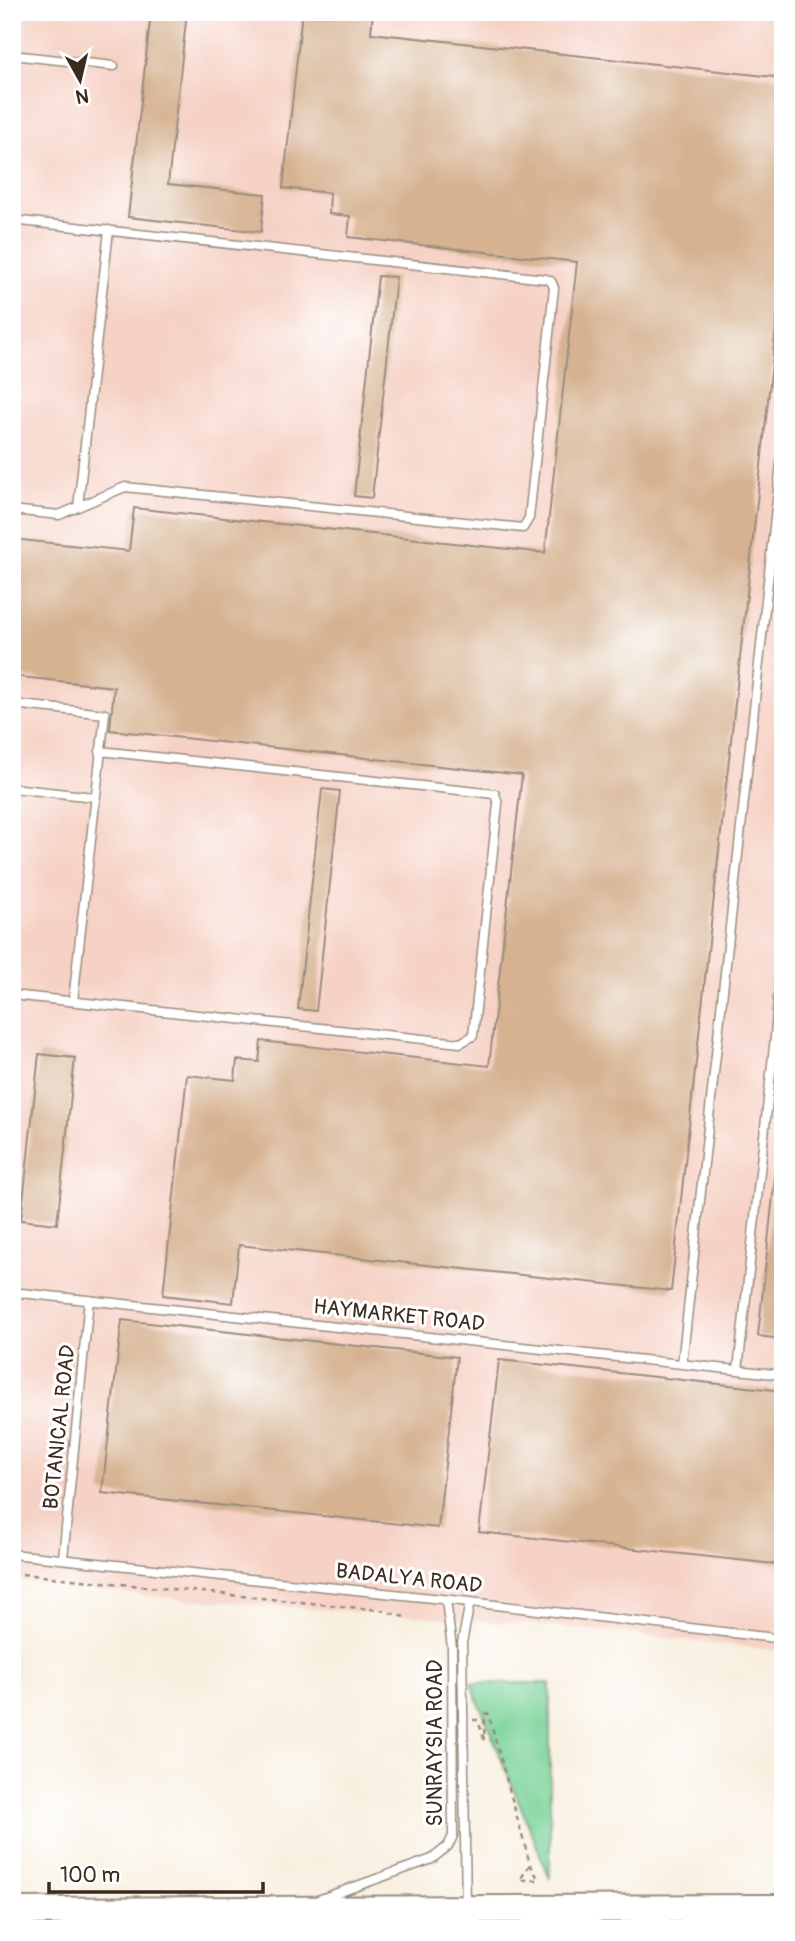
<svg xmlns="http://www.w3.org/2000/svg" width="795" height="1941" viewBox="0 0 795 1941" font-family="Pangolin,sans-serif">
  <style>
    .built { fill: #f6d1c5 }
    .green { fill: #78d197; stroke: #5a7e5a; stroke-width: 2 }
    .building { fill: #d6b291 }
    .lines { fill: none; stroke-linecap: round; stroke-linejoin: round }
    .service-casing { stroke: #9a8c7e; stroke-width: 11 }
    .minor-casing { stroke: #9a8c7e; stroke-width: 19 }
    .primary-casing { stroke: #9a8c7e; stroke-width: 30 }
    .path { stroke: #9a8c7e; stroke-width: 2.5; stroke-dasharray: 5 5; stroke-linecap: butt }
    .service { stroke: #fff; stroke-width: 8 }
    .minor { stroke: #fff; stroke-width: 16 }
    .primary { stroke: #fff; stroke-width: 26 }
    .labels { text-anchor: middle; stroke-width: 6; stroke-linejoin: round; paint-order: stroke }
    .street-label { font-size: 21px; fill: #3b2a1e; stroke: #fff }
  </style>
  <rect width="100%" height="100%" fill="#fff"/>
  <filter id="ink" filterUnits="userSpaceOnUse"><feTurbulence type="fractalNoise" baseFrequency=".0143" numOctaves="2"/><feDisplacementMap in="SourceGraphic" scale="14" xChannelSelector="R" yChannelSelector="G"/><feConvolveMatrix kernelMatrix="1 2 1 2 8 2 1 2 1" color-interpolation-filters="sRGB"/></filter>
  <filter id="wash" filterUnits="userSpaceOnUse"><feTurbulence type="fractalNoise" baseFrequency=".00686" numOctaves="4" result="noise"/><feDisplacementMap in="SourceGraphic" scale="28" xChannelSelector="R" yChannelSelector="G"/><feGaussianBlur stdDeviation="1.57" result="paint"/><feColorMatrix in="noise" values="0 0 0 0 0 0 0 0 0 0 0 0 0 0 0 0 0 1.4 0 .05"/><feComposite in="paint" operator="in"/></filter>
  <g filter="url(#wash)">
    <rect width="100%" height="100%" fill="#f8efdf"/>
    <!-- built -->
    <path class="built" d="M 12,12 L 783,12 L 783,1651 L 553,1626 L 172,1598 L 12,1580 Z"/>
    <!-- green -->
    <path class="green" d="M 471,1683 L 550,1683 L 550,1879 Z"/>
    <g id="blocks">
      <!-- building -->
      <path class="building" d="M 151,12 L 187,12 L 168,184 L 265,194 L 261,232 L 128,217 Z
        M 302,12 L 373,12 L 371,33 L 783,78 L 783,263 L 671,1291 L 239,1245 L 233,1303 L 163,1295 L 187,1075 L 235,1080 L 237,1060 L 259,1062 L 261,1041 L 489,1066 L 522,775 L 110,730 L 114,687 L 12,676 L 12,539 L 129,551 L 134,508 L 545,553 L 577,262 L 348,237 L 350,216 L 329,214 L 330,193 L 283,188 Z
        M 378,276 L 396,277 L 372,498 L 354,496 Z
        M 322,789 L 340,791 L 316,1011 L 298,1009 Z
        M 39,1054 L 75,1058 L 57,1224 L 21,1220 Z
        M 775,1177 L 783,1178 L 783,1339 L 758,1336 Z
        M 122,1320 L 457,1357 L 438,1528 L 102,1493 Z
        M 499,1360 L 783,1391 L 783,1565 L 479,1532 Z"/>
    </g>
  </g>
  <g filter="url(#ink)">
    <use href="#blocks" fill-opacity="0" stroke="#9a8c7e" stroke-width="2"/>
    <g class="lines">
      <defs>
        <path id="service" d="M 12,55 L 114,66
          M 12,220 L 546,279 L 551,281 L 554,288 L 529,518 L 523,528 L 125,487 L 59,515 L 12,510
          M 78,507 L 109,230
          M 12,704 L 105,714 L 73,1001
          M 12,788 L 94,797
          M 12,995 L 460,1043 L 473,1036 L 498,804 L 495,794 L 100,751
          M 12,1292 L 783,1375
          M 682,1364 L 783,445
          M 738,1370 L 775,1037 L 783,933
          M 12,1554 L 470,1602 L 783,1639
          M 63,1558 L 89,1300
          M 318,1900 L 432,1859 L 448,1846 L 453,1836 L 452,1648 L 446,1600
          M 466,1906 L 462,1643 L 470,1602"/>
        <path id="minor" d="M 465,1929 L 466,1908"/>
        <path id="primary" d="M 12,1911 L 783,1908"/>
      </defs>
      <!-- service casing -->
      <use href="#service" class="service-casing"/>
      <!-- minor casing -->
      <use href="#minor" class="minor-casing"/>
      <!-- primary casing -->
      <use href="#primary" class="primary-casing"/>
      <!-- path -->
      <path class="path" d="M 12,1573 L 381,1610 L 408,1618
        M 473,1720 L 478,1720 L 484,1739 L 485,1714 L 488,1713 L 530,1864 L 539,1880 L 520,1880 L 530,1864"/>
      <!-- service -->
      <use href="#service" class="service"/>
      <!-- minor -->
      <use href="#minor" class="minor"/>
      <!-- primary -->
      <use href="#primary" class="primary"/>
    </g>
  </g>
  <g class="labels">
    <!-- street labels -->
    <g class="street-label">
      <text transform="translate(399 1315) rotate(6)" y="7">HAYMARKET ROAD</text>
      <text transform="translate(59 1427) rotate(-84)" y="7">BOTANICAL ROAD</text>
      <text transform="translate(409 1578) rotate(6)" y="7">BADALYA ROAD</text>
      <text transform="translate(435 1743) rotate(-90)" y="7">SUNRAYSIA ROAD</text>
    </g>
  </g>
  <!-- margin -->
  <rect width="795" height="1941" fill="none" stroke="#fff" stroke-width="42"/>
  <!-- north arrow -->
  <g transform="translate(80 80) rotate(172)" stroke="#ffffff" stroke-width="5" paint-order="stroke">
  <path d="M0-5L12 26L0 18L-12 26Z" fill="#3b2a1e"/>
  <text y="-10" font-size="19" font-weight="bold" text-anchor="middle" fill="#3b2a1e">N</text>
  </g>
  <!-- scale -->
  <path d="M49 1882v10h214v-10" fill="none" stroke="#3b2a1e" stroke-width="3.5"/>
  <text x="60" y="1882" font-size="21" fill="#3b2a1e" stroke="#ffffff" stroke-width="5" paint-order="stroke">100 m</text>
</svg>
